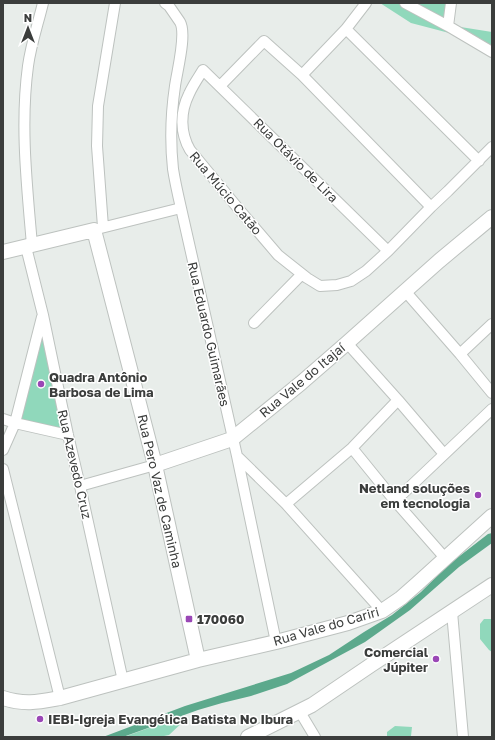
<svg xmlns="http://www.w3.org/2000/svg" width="495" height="740" viewBox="0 0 495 740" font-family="'Golos Text',sans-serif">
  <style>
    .green { fill: #90d8bb }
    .water { fill: #5ca98c }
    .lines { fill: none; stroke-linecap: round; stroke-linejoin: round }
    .street-casing { stroke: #bdc2bf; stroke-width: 12 }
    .secondary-casing { stroke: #bdc2bf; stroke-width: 16 }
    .street { stroke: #fff; stroke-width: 10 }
    .secondary { stroke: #fff; stroke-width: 14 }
    .poi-dot { fill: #9a47b6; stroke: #fff; stroke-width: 1.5 }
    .labels { text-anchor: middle; stroke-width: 3; stroke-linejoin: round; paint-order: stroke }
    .street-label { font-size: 13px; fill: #3b3d3c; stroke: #fff }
    .poi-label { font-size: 13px; font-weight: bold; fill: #3b3d3c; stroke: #fff; text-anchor: start }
  </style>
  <rect width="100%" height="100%" fill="#e8edea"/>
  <!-- green -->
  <path class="green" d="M 380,3 L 452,3 L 448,25 L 492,32 L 492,48 L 476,40 L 411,23 Z
    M 43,315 L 68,435 L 15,423 Z
    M 484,619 L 492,619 L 492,652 L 489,650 L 480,639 L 480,624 Z
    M 182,716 L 185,720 L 169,735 L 159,737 L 124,737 Z
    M 395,726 L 412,727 L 411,736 L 423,737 L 387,737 L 387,732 Z"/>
  <!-- water -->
  <path class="water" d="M 492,533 L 492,543 L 459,567 L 410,610 L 365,642 L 287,684 L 251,696 L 222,703 L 198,710 L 123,737 L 103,737 L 185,706 L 291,673 L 329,655 L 364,632 L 392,615 L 421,592 L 448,565 L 488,534 Z"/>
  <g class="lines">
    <defs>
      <path id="street" d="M 165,3 L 169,6 L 180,22 C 187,34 177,71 175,86 C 171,113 170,141 173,169 C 175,182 178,195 181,208 L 237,456 L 276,642
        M 405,3 L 448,26 L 492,52
        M 448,26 L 451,3
        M 346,29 L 479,161
        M 302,75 L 346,29 L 366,3
        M 220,86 L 264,41 L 302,75 L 431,207
        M 103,227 L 97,146 L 98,106 L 115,3
        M 97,229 L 181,208
        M 32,245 C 27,186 20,125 28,66 C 31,44 38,24 43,3
        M 26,247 L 43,315 L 68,435 L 80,486 L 123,681
        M 388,251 L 203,70 C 198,78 193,85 189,94 C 180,112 180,133 190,150 L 237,207 L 278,255 L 307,278 L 320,286 L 337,285 L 351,281 L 366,271 L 388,251 L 431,207 L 448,191 L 492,147
        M 405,291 L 460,354 L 492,393
        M 254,323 L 302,274
        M 347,343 L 398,400 L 444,454
        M 460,354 L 492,324
        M 3,419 L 15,423 L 68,435
        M 352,448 L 395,501 L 445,558
        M 3,450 L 15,423 L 42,317
        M 237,456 L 286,504 L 382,611
        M 3,469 L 60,698
        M 80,486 L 155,465
        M 395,501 L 492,409
        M 286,504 L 352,448 L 398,400
        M 452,612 L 463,737
        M 300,712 L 315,737"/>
      <path id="secondary" d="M 3,252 L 94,230 L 155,465 L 198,660
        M 155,465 L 232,439 L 301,383 L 347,343 L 439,261 L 492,217
        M 3,698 C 25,705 38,702 60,698 L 198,660 L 276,642 L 348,623 L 382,611 L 401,598 L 418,583 L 492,516
        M 248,737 L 312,705 L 371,665 L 492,585"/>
    </defs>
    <!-- street casing -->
    <use href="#street" class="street-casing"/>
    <!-- secondary casing -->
    <use href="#secondary" class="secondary-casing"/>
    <!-- street -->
    <use href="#street" class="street"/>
    <!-- secondary -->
    <use href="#secondary" class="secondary"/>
  </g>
  <!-- markers -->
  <g class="poi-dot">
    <circle cx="41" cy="384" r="4"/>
    <circle cx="478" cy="495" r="4"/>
    <rect x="185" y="615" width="8" height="8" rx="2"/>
    <circle cx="436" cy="659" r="4"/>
    <circle cx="40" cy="719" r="4"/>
  </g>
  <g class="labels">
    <!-- street labels -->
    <g class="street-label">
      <text transform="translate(296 160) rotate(45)" y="5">Rua Otávio de Lira</text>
      <text transform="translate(226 193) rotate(50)" y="5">Rua Múcio Catão</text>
      <text transform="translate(209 334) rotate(77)" y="5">Rua Eduardo Guimarães</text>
      <text transform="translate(302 380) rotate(-40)" y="5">Rua Vale do Itajaí</text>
      <text transform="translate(75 464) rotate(77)" y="5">Rua Azevedo Cruz</text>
      <text transform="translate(160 491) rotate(77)" y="5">Rua Pero Vaz de Caminha</text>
      <text transform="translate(326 626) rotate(-16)" y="5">Rua Vale do Cariri</text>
    </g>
    <!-- poi labels -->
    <g class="poi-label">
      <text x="49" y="382">Quadra Antônio<tspan x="49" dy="15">Barbosa de Lima</tspan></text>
      <text x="470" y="493" text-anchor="end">Netland soluções<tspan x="470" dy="15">em tecnologia</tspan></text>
      <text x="197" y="624">170060</text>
      <text x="428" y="657" text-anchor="end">Comercial<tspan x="428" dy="15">Júpiter</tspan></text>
      <text x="48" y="724">IEBI-Igreja Evangélica Batista No Ibura</text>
    </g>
  </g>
  <!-- border -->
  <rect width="495" height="740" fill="none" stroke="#3b3d3c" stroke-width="8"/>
  <!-- north arrow -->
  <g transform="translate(28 28)" stroke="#ffffff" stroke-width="3" paint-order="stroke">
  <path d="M0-3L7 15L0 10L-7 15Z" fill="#3b3d3c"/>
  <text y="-6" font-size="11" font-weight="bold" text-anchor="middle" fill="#3b3d3c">N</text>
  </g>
</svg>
